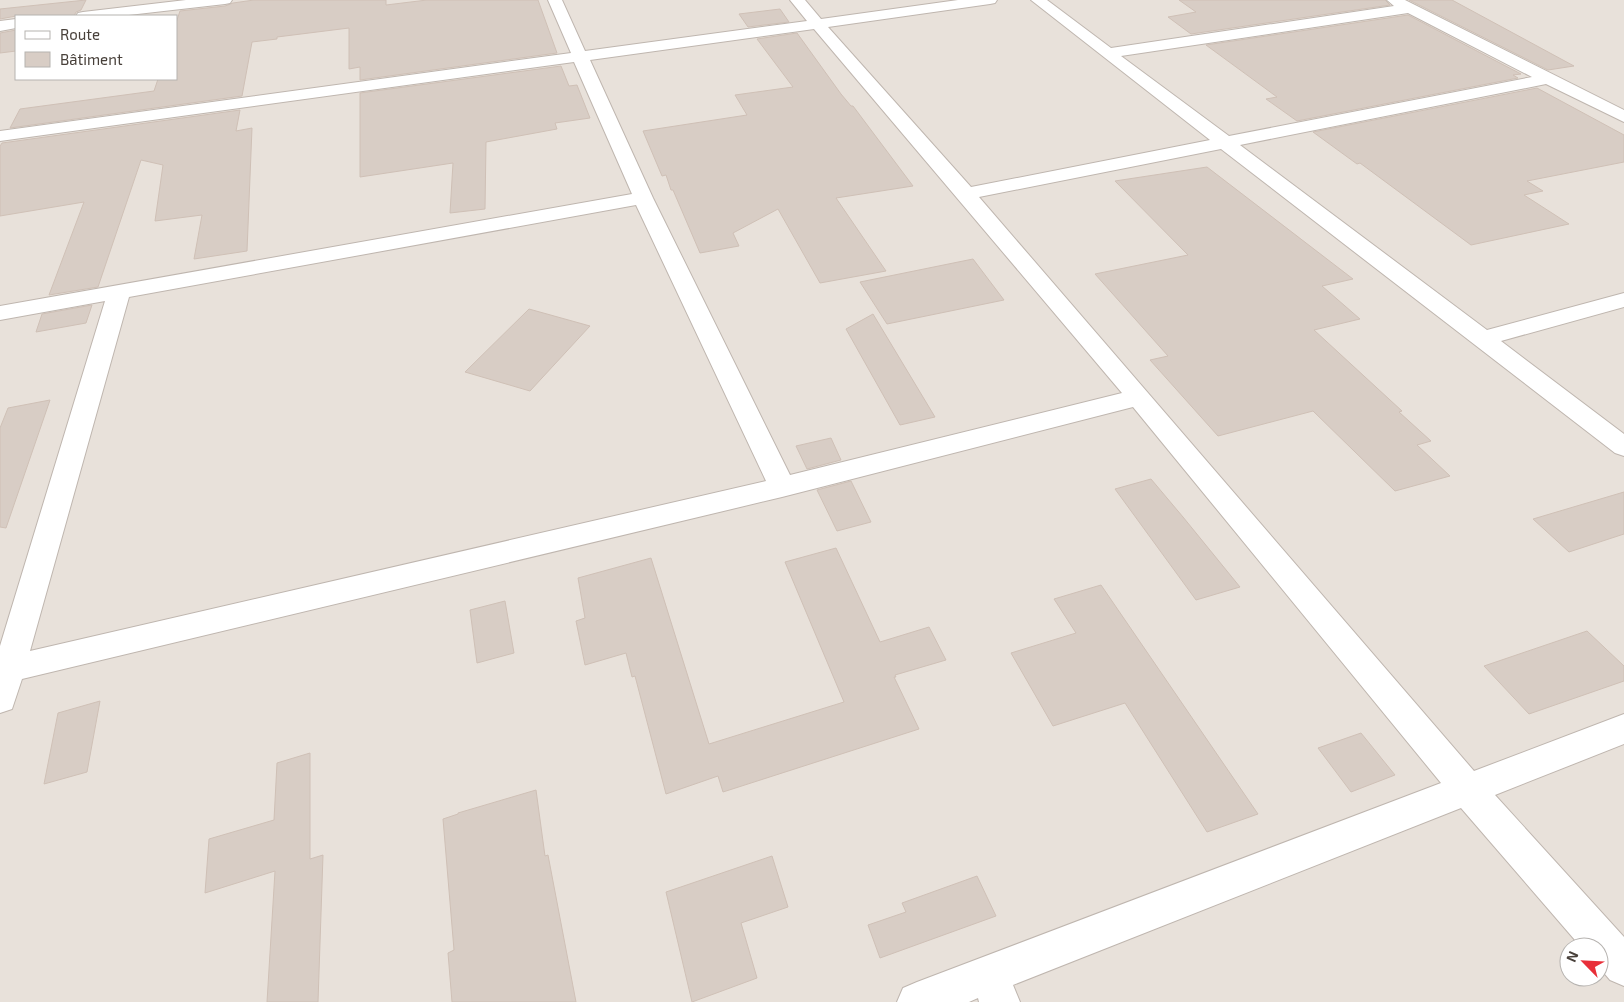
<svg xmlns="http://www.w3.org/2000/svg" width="1624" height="1002" viewBox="0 0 1624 1002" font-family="'Exo 2',sans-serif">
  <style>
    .residential { fill: #e8e1da; fill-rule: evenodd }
    .building { fill: #d8cdc5; stroke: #cfc0b6 }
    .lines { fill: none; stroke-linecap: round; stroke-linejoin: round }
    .minor-casing { stroke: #bfb6af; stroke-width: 2 }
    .minor { fill: #fff; fill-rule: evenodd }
  </style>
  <rect width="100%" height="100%" fill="#f4f0ec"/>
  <!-- residential -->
  <path class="residential" d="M 0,0 L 1624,0 L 1624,1002 L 0,1002 ZM 16,16 L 176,16 L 176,79 L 16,79 ZM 1569,947 L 1599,947 L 1599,977 L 1569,977 Z"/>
  <!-- building -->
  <path class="building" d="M 86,0 L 81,10 L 76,12 L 74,16 L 16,16 L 0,19 L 0,9 Z
    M 254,0 L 386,0 L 386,5 L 427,0 L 538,0 L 557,53 L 360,80 L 360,67 L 349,69 L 349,28 L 277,37 L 277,39 L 252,42 L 242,96 L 10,128 L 20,109 L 154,91 L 158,79 L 176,79 L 176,23 L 180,11 L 225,6 L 233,3 Z
    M 1179,0 L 1385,0 L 1390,5 L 1191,34 L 1168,17 L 1196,12 Z
    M 1409,0 L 1452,0 L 1574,66 L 1548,70 Z
    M 780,9 L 789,22 L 748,27 L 739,14 Z
    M 1408,15 L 1521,74 L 1513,75 L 1518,78 L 1297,121 L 1266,99 L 1277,97 L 1206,45 Z
    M 16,30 L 16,51 L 0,53 L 0,33 Z
    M 797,33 L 841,94 L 851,106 L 853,106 L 913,186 L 836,198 L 886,271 L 820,283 L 778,209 L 733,233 L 739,246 L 700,253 L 673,190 L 671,190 L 666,175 L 662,176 L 643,131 L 747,115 L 735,95 L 793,87 L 757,39 Z
    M 561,66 L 569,86 L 577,85 L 590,118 L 555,123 L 557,129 L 486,142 L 485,209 L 450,213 L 453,163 L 360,177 L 360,93 Z
    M 1537,88 L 1624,135 L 1624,162 L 1527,181 L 1543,191 L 1524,195 L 1569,224 L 1471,245 L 1360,163 L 1357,164 L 1313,132 Z
    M 240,110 L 236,131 L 252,128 L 247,251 L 194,259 L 202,215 L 155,221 L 163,165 L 141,160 L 98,287 L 49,295 L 84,202 L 0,216 L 0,146 L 2,143 Z
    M 1207,167 L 1353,279 L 1322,286 L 1360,319 L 1314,330 L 1402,411 L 1399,412 L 1431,441 L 1417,445 L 1450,476 L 1395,491 L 1313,411 L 1218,436 L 1150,360 L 1168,356 L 1095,274 L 1188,255 L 1115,181 Z
    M 973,259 L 1004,300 L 887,324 L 860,282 Z
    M 92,305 L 86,323 L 36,332 L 42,314 Z
    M 529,309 L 590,326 L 530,391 L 465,372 Z
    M 873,314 L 935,417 L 900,425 L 846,329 Z
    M 50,400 L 6,528 L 0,527 L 0,428 L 8,408 Z
    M 831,438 L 841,460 L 807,469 L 796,446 Z
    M 1151,479 L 1183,517 L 1240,587 L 1196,600 L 1115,489 Z
    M 851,481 L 871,522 L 837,531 L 817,490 Z
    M 1624,492 L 1624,534 L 1569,552 L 1533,519 Z
    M 836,548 L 880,642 L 929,627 L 946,660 L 895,675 L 896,677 L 894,677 L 919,729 L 723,792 L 718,776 L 666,794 L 635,676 L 632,677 L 626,653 L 585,665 L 576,621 L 585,618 L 578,578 L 651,558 L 709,744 L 844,702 L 785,562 Z
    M 1101,585 L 1258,814 L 1207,832 L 1125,703 L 1053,726 L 1011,653 L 1076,633 L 1054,599 Z
    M 505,601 L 514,653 L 477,663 L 470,610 Z
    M 1587,631 L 1624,666 L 1624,681 L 1529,714 L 1484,666 Z
    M 100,701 L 87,772 L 44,784 L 58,713 Z
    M 1361,733 L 1395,775 L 1351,792 L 1318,748 Z
    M 310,753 L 310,859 L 323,855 L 318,1002 L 267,1002 L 275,871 L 205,893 L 209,839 L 274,820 L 277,763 Z
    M 536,790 L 545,856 L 548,855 L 576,1002 L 452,1002 L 448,953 L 454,950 L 443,819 L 458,814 L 458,813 Z
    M 772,856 L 788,907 L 741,923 L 757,978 L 692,1002 L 666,892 Z
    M 977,876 L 996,916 L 880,958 L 868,925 L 906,912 L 902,903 Z"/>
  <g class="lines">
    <defs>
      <path id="minor" d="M 186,0 L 232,0 L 230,3 L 225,4 L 120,16 L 76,16 L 78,13 L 83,12 Z
        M 548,0 L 562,0 L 585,51 L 807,21 L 790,0 L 805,0 L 821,19 L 958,0 L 997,0 L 995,3 L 990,4 L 828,27 L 971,187 L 1210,140 L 1031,0 L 1047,0 L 1111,48 L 1394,6 L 1387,0 L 1405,0 L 1624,110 L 1624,122 L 1546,84 L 1240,145 L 1487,330 L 1624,293 L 1624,307 L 1501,341 L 1624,434 L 1624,456 L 1615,453 L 1221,149 L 979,197 L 1474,771 L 1624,714 L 1624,744 L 1495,795 L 1624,937 L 1624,986 L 1610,980 L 1599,967 L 1599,947 L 1581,947 L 1461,808 L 1013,985 L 1020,1002 L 979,1002 L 978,998 L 969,1002 L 897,1002 L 903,988 L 917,982 L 1441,783 L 1133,407 L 782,497 L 22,679 L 12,709 L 0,713 L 0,646 L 105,301 L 0,320 L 0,306 L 632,194 L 574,62 L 0,141 L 0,131 L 571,53 ZM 1408,13 L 1532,77 L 1229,136 L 1121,56 ZM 814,29 L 1122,393 L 790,475 L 653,198 L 590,60 ZM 636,205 L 766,481 L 30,651 L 129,297 Z
        M 16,19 L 16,28 L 0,31 L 0,21 Z"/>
    </defs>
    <!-- minor casing -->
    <use href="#minor" class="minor-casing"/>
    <!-- minor -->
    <use href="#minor" class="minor"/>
  </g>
  <!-- legend -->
  <rect x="15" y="15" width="162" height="65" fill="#ffffff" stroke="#b6b3b0"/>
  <rect x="25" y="31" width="25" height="8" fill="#ffffff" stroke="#b6b3b0"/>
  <text x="60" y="40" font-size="15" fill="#48403a">Route</text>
  <rect x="25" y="52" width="25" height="15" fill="#d8cdc5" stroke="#b6b3b0"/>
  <text x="60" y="65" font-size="15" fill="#48403a">Bâtiment</text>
  <!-- north arrow -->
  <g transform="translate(1584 962) rotate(294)"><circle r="24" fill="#ffffff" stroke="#b6b3b0"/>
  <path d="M0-4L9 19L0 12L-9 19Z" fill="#e82f39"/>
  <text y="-8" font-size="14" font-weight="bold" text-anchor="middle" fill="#48403a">N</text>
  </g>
</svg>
